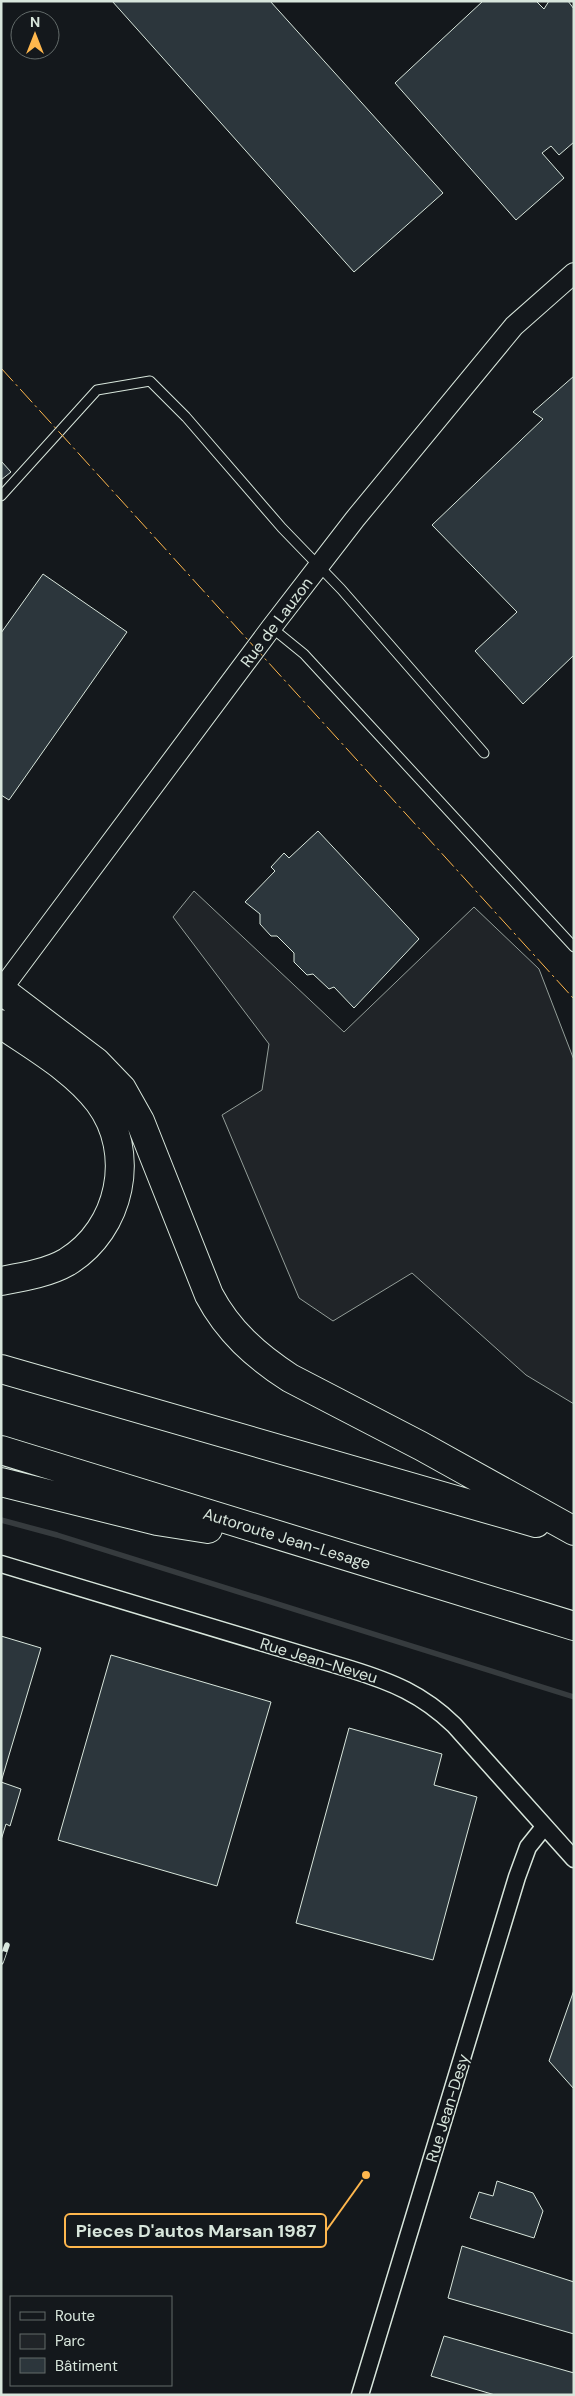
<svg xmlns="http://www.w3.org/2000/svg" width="575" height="2396" viewBox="0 0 575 2396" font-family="'DM Sans',sans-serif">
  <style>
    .green { fill: #202428; stroke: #939e99 }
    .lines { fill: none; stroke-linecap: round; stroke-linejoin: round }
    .stream { stroke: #363b3e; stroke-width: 5.5 }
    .building { fill: #2c363c; stroke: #d8e6dc }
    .service-casing { stroke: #d8e6dc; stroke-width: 11 }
    .minor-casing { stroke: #d8e6dc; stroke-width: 19 }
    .tertiary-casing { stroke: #d8e6dc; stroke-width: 22 }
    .motorway-casing { stroke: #d8e6dc; stroke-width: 30 }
    .service { stroke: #14181c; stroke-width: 9 }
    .minor { stroke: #14181c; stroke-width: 16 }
    .tertiary { stroke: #14181c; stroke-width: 20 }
    .motorway { stroke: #14181c; stroke-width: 28 }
    .rail-casing { stroke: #d8e6dc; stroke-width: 5.5 }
    .rail { stroke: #14181c; stroke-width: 4; stroke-dasharray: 11; stroke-linecap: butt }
    .power { stroke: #ffb74d; stroke-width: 1; stroke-dasharray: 18 4 2.5 4; stroke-linecap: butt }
    .labels { text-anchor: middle; stroke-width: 4; stroke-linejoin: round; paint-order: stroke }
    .street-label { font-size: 16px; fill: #d8e6dc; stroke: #14181c }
    .leader { fill: none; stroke: #ffb74d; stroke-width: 2 }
    .callout-dot { fill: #ffb74d; stroke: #14181c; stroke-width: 2 }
    .callout { fill: #14181c; stroke: #ffb74d; stroke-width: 2 }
    .callout-label { font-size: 18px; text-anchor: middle; font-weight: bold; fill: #d8e6dc }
  </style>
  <rect width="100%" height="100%" fill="#14181c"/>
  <!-- green -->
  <path class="green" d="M 194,891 L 344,1032 L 474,907 L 539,969 L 574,1060 L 574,1404 L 526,1375 L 412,1273 L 333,1321 L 299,1298 L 222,1115 L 262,1090 L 269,1044 L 173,917 Z"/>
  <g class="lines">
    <!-- stream -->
    <path class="stream" d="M 1,1520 L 57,1535 L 574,1697"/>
  </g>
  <!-- building -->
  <path class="building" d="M 112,1 L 270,1 L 443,193 L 354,272 Z
    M 483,1 L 536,1 L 544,9 L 549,1 L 568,1 L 574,9 L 574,142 L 559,155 L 551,146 L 542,153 L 564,178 L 516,220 L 395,83 Z
    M 574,376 L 574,655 L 523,704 L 475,651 L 517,612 L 432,525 L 543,419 L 533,412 Z
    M 1,461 L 11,472 L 1,480 Z
    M 43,574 L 127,632 L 9,800 L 1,795 L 1,633 Z
    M 318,831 L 419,939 L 354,1008 L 334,987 L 329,989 L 313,974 L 307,975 L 294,962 L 294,953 L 277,936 L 271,936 L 260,924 L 260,914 L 245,902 L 275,871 L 271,867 L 284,853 L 289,858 Z
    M 1,1636 L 41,1648 L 1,1782 L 21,1789 L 10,1826 L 6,1824 L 1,1840 Z
    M 111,1655 L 271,1702 L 217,1886 L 58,1840 Z
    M 349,1728 L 442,1754 L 434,1785 L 477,1797 L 433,1960 L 296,1923 Z
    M 574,1990 L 574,2089 L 549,2061 Z
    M 497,2181 L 533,2193 L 543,2211 L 534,2238 L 470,2218 L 479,2192 L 493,2196 Z
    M 462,2246 L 574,2282 L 574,2334 L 448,2298 Z
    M 444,2336 L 574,2373 L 574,2395 L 495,2395 L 431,2376 Z"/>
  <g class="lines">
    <defs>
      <path id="service" d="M 1,496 L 97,390 L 150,381 L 186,417 L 282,528 L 341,589 L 484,753
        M 272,628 L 304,654 L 574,947"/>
      <path id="minor" d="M 1,1564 L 350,1669 C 392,1682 422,1694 454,1725 L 574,1859
        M 360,2395 L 517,1877 L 528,1847 L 544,1827"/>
      <path id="tertiary" d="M 1,990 L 271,628 L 355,519 L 514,326 L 574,273"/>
      <path id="motorway" d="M 1,990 L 96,1062 L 122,1089 L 140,1121 L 209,1295 C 228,1331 256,1356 290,1378 L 421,1446 L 574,1531
        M 1,1024 C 34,1047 74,1069 99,1102 C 137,1153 121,1229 67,1262 C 48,1273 23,1277 1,1281
        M 1,1369 L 536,1523
        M 1,1450 L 574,1626
        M 1,1482 L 157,1521 L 208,1529"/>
    </defs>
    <!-- service casing -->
    <use href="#service" class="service-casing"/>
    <!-- minor casing -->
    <use href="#minor" class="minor-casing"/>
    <!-- tertiary casing -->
    <use href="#tertiary" class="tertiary-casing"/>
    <!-- motorway casing -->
    <use href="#motorway" class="motorway-casing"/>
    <!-- service -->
    <use href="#service" class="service"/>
    <!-- minor -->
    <use href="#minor" class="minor"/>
    <!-- tertiary -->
    <use href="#tertiary" class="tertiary"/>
    <!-- motorway -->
    <use href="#motorway" class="motorway"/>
    <defs>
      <path id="rail" d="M 1,1962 L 7,1945"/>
    </defs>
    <!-- rail casing -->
    <use href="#rail" class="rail-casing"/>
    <!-- rail -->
    <use href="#rail" class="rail"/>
    <!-- power -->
    <path class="power" d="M 1,368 L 574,999"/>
  </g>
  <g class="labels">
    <!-- street labels -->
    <g class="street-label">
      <text transform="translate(276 622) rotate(-53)" y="6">Rue de Lauzon</text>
      <text transform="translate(287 1538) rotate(17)" y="6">Autoroute Jean-Lesage</text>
      <text transform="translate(319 1660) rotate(17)" y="6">Rue Jean-Neveu</text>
      <text transform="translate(447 2108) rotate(-73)" y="6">Rue Jean-Desy</text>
    </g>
  </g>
  <!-- callouts -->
  <path class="leader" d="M366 2175L326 2231"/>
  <circle class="callout-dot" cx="366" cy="2175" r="5"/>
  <rect class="callout" x="65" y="2214" width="261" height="33" rx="5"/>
  <g class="callout-label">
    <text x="196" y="2237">Pieces D'autos Marsan 1987</text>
  </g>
  <!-- border -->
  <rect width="575" height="2396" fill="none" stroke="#d8e6dc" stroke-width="5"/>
  <!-- legend -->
  <rect x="10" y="2296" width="162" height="90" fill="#14181c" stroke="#626a69"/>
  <rect x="20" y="2312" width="25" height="8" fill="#14181c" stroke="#626a69"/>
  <text x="55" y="2321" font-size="15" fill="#d8e6dc">Route</text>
  <rect x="20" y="2334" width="25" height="15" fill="#202428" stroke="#626a69"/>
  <text x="55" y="2346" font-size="15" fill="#d8e6dc">Parc</text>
  <rect x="20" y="2358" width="25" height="15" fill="#2c363c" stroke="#626a69"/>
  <text x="55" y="2371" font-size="15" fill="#d8e6dc">Bâtiment</text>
  <!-- north arrow -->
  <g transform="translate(35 35)"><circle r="24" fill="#14181c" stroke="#626a69"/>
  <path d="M0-4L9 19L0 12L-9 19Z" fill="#ffb74d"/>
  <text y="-8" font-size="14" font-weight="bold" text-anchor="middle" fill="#d8e6dc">N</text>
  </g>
</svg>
